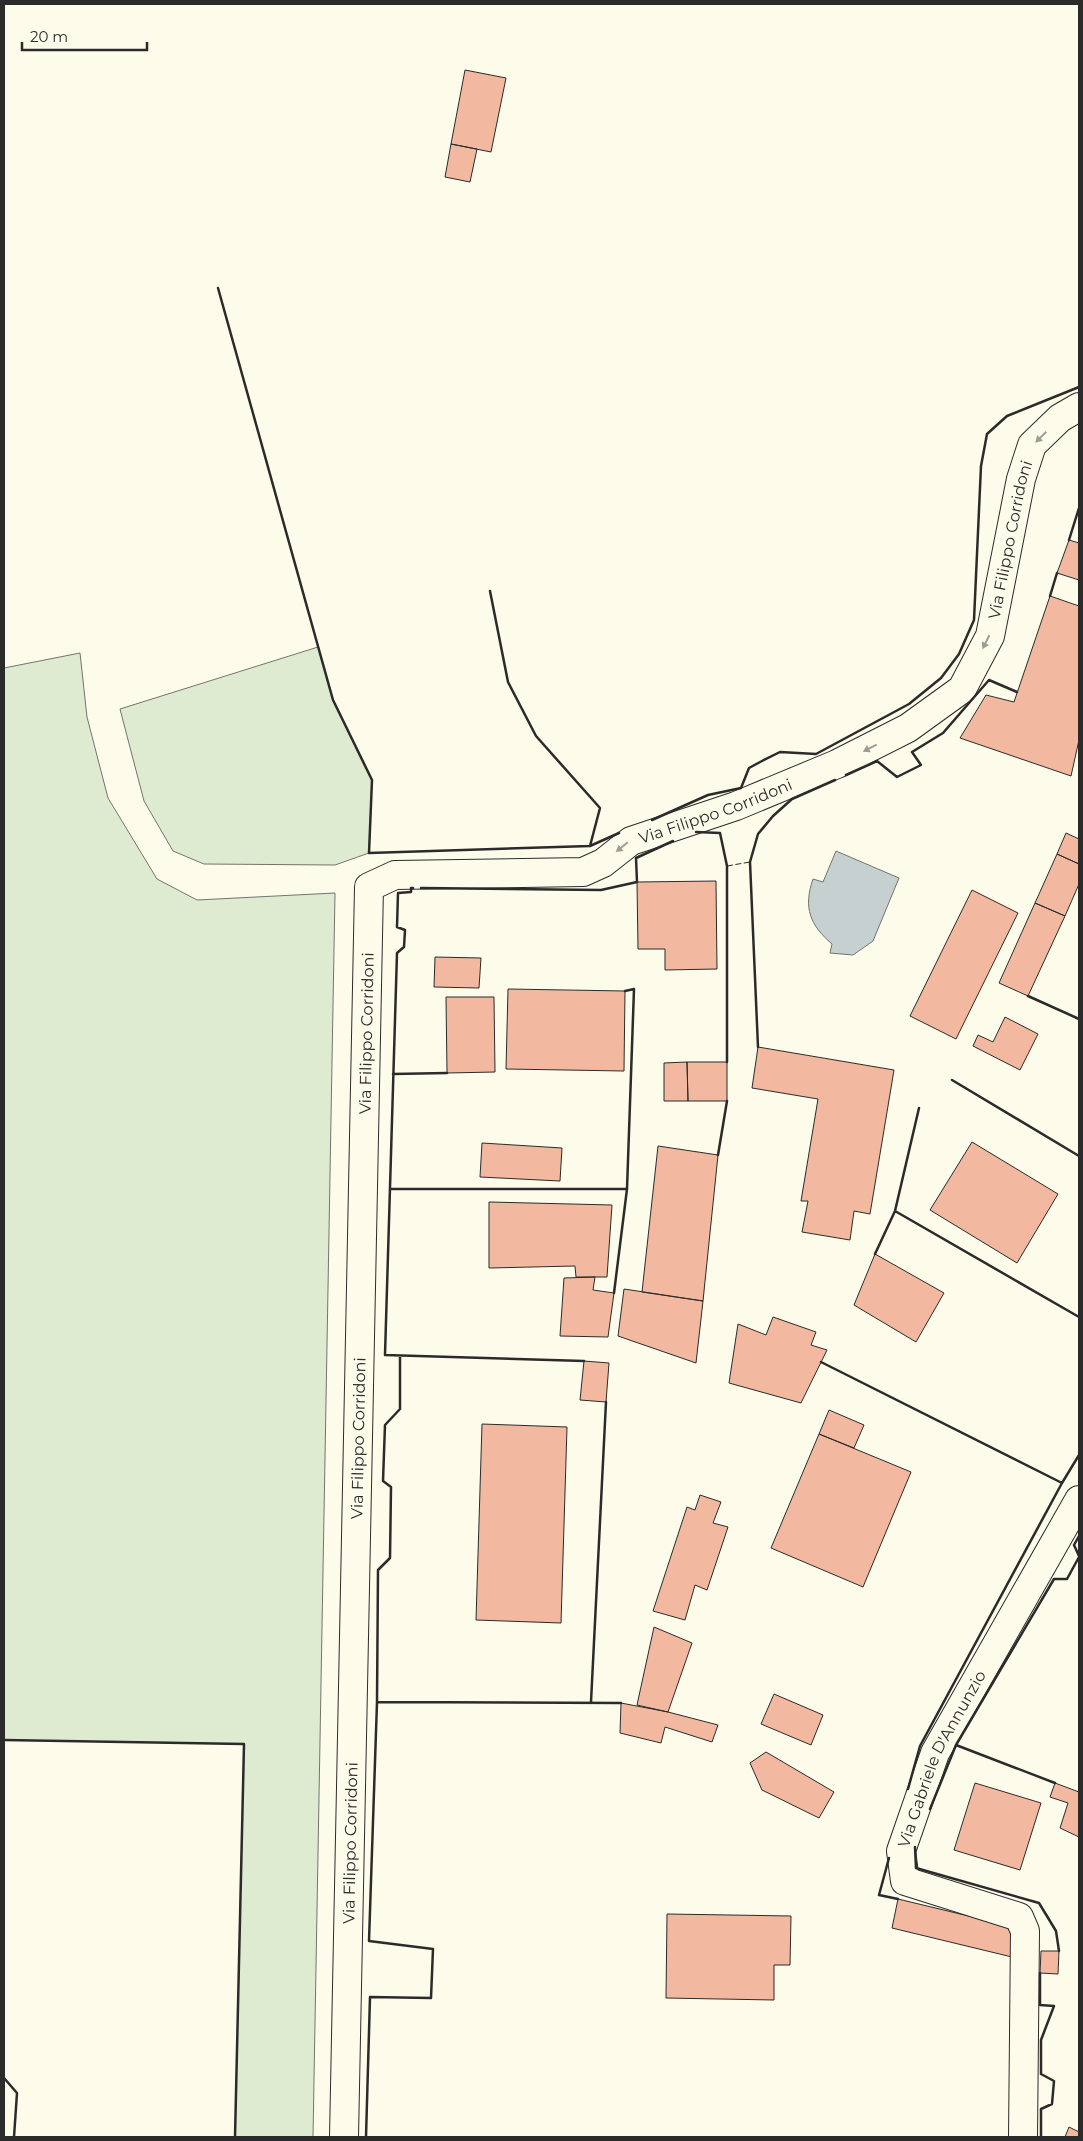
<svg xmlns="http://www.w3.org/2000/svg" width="1083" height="2141" viewBox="0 0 1083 2141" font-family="Montserrat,sans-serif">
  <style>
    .green { fill: #deebd1; stroke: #74746e }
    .water { fill: #c7d0d0; stroke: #74746e }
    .building { fill: #f2b8a0; stroke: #2b2b2b }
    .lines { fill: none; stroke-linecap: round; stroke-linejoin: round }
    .street-casing { stroke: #2b2b2b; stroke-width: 30 }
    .street { stroke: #fdfbea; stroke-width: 28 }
    .fence { stroke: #2b2b2b; stroke-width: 1; stroke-dasharray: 6 2.5; stroke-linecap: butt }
    .wall { stroke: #2b2b2b; stroke-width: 2.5 }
    .oneway { fill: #9e9d94 }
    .labels { text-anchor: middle; stroke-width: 4; stroke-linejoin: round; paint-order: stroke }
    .street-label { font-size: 16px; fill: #2b2b2b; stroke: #fdfbea }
  </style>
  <rect width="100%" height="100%" fill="#fdfbea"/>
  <!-- green -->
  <path class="green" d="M 318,647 L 333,700 L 372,780 L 369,853 L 335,865 L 204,864 L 173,851 L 144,801 L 120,709 Z
    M 80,653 L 87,717 L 108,798 L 157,879 L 197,900 L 335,893 L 313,2137 L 235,2137 L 244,1744 L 4,1740 L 4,668 Z"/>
  <!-- water -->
  <path class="water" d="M 836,851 L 899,878 L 873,941 L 853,955 L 830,953 L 832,944 C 810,925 803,908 813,879 L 823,882 Z"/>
  <!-- building -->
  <path class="building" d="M 465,70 L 506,78 L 491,152 L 451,144 Z
    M 451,144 L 477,149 L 470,182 L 445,177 Z
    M 1069,540 L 1079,543 L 1079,580 L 1057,573 Z
    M 1050,596 L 1079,606 L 1079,740 L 1071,776 L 960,738 L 986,695 L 1014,702 Z
    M 1066,833 L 1079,839 L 1079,864 L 1057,854 Z
    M 1057,854 L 1079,864 L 1079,884 L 1065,916 L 1035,903 Z
    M 716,881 L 717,969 L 665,970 L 665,949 L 638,949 L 637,882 Z
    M 972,890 L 1018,913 L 956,1039 L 910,1016 Z
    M 1035,903 L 1065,916 L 1028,996 L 999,983 Z
    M 435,957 L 481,958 L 479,988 L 434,987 Z
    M 508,989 L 625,991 L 624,1071 L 506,1069 Z
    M 446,997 L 494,997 L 495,1072 L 447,1073 Z
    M 1005,1017 L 1038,1034 L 1020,1070 L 973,1046 L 978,1035 L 993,1042 Z
    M 758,1047 L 894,1070 L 870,1214 L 854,1211 L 850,1240 L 802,1232 L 808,1201 L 801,1201 L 818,1099 L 752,1088 Z
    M 687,1062 L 688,1101 L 664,1101 L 664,1063 Z
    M 687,1062 L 727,1062 L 727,1101 L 688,1101 Z
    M 972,1142 L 1058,1194 L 1017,1263 L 930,1210 Z
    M 482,1143 L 562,1148 L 560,1181 L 480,1177 Z
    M 658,1146 L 718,1155 L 703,1301 L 642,1292 Z
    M 489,1202 L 612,1205 L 607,1277 L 576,1277 L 575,1266 L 489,1268 Z
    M 875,1254 L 944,1293 L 916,1342 L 854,1305 Z
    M 595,1277 L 593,1290 L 614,1293 L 608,1337 L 560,1336 L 564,1278 Z
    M 624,1289 L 703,1301 L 696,1363 L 618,1336 Z
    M 773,1317 L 816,1332 L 811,1345 L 827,1350 L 801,1403 L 729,1383 L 738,1324 L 766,1335 Z
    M 584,1361 L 609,1363 L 606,1402 L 580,1400 Z
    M 829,1410 L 864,1425 L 854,1448 L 819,1434 Z
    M 482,1424 L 567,1427 L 561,1623 L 476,1620 Z
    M 819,1434 L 911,1472 L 863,1587 L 771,1548 Z
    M 700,1495 L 721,1502 L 713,1523 L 728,1527 L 707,1590 L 695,1585 L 685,1620 L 653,1611 L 687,1507 L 695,1510 Z
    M 654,1627 L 692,1643 L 668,1712 L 637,1705 Z
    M 774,1694 L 823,1715 L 811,1745 L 761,1724 Z
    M 621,1703 L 668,1712 L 718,1725 L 712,1742 L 665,1727 L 661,1743 L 620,1733 Z
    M 766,1752 L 834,1792 L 819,1818 L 762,1790 L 750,1763 Z
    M 975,1783 L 1041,1803 L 1020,1870 L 954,1850 Z
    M 1055,1783 L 1079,1792 L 1079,1837 L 1060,1828 L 1068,1803 L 1050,1797 Z
    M 898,1899 L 1010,1926 L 1012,1957 L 892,1928 Z
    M 667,1914 L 791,1916 L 790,1965 L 774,1965 L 774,2000 L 666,1998 Z
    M 1041,1951 L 1059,1951 L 1058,1974 L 1040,1973 Z
    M 1069,2127 L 1079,2132 L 1079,2137 L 1065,2137 Z"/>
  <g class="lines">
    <defs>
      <g id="street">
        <path id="s1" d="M 344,2137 L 369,887 L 395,875 L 583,872 L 603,863 L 631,841 L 736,806 L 837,764 L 908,728 L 962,689 L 990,636 L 1021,479 L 1032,445 L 1060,418 L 1079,407"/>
        <path id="s2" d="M 1023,2137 L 1025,1931 L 1019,1917 L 905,1881 L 901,1851 L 935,1753 L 1079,1500"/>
      </g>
    </defs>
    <!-- street casing -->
    <use href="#street" class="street-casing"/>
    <!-- street -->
    <use href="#street" class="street"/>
    <!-- fence -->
    <path class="fence" d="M 727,866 L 750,862"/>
    <!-- wall -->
    <path class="wall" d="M 218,288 L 333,700 L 372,780 L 369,853 L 590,846 L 619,833
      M 1069,540 L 1079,508
      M 490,591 L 508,682 L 536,736 L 600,808 L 590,846
      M 1050,596 L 1057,573
      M 846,775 L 877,761 L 897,777 L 921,765 L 912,752 L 943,733 L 989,680 L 1017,692
      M 652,820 L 708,795 L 741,788 L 749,768 L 762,761 L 780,752 L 816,754 L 909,704 L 941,678 L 959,654 L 974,620 L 981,466 L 987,434 L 1007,416 L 1079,387
      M 696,832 L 720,833 L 727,866 L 727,1062
      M 413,888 L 411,888 L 411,892 L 398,893 L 397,927 L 405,930 L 404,947 L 397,953 L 385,1355 L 584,1361
      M 421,888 L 601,890 L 637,882 L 636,858 L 673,841
      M 1028,996 L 1079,1019
      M 758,1047 L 750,862 L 758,834 L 773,816 L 792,799 L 835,780
      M 393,1074 L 447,1073
      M 952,1080 L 1079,1156
      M 718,1155 L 727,1101
      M 390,1189 L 627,1189
      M 895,1211 L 1079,1317
      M 875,1254 L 895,1211 L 919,1108
      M 614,1293 L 627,1189 L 634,989 L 625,991
      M 821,1362 L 1062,1483 L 920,1746 L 908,1789
      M 1062,1483 L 1079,1455
      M 1079,1536 L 1074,1545 L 1079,1556
      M 377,1702 L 621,1703
      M 591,1702 L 606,1402
      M 4,1740 L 244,1744 L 235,2137
      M 956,1745 L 1054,1579 L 1067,1579 L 1079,1557
      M 930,1809 L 956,1745 L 1055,1783
      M 915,1847 L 916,1868 L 1039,1903 L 1056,1931 L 1059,1951
      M 889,1858 L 879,1895 L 898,1899
      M 1040,1973 L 1040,2005 L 1054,2006 L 1041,2040 L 1041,2074 L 1054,2081 L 1052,2104 L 1041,2109 L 1041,2137
      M 4,2078 L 17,2093 L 14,2137
      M 366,2137 L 370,1997 L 431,1998 L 433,1949 L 369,1941 L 377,1702 L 378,1570 L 390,1558 L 391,1487 L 383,1481 L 385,1425 L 400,1409 L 400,1356"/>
  </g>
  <!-- one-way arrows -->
  <defs><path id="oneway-solid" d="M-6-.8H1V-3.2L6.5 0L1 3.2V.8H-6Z" transform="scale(1.25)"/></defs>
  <g class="oneway">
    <use href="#oneway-solid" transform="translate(1041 437) rotate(135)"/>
    <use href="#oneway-solid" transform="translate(986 642) rotate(117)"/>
    <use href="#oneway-solid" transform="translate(870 748) rotate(153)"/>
    <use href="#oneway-solid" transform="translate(622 847) rotate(141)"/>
  </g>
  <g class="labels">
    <!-- street labels -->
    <g class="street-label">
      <text dy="6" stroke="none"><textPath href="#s1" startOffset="2049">Via Filippo Corridoni</textPath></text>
      <text dy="6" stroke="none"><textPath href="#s1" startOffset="1614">Via Filippo Corridoni</textPath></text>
      <text dy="6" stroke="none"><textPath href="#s1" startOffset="1104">Via Filippo Corridoni</textPath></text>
      <text dy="6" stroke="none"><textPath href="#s1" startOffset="699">Via Filippo Corridoni</textPath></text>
      <text dy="6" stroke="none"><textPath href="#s2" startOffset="472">Via Gabriele D'Annunzio</textPath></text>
      <text dy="6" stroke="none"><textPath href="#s1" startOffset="294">Via Filippo Corridoni</textPath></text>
    </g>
  </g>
  <!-- border -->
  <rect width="1083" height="2141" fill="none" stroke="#2b2b2b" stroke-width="10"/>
  <!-- scale -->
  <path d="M22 42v8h125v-8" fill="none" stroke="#2b2b2b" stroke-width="2.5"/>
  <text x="30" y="42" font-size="15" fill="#2b2b2b" stroke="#fdfbea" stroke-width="4" paint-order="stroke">20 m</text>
</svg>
